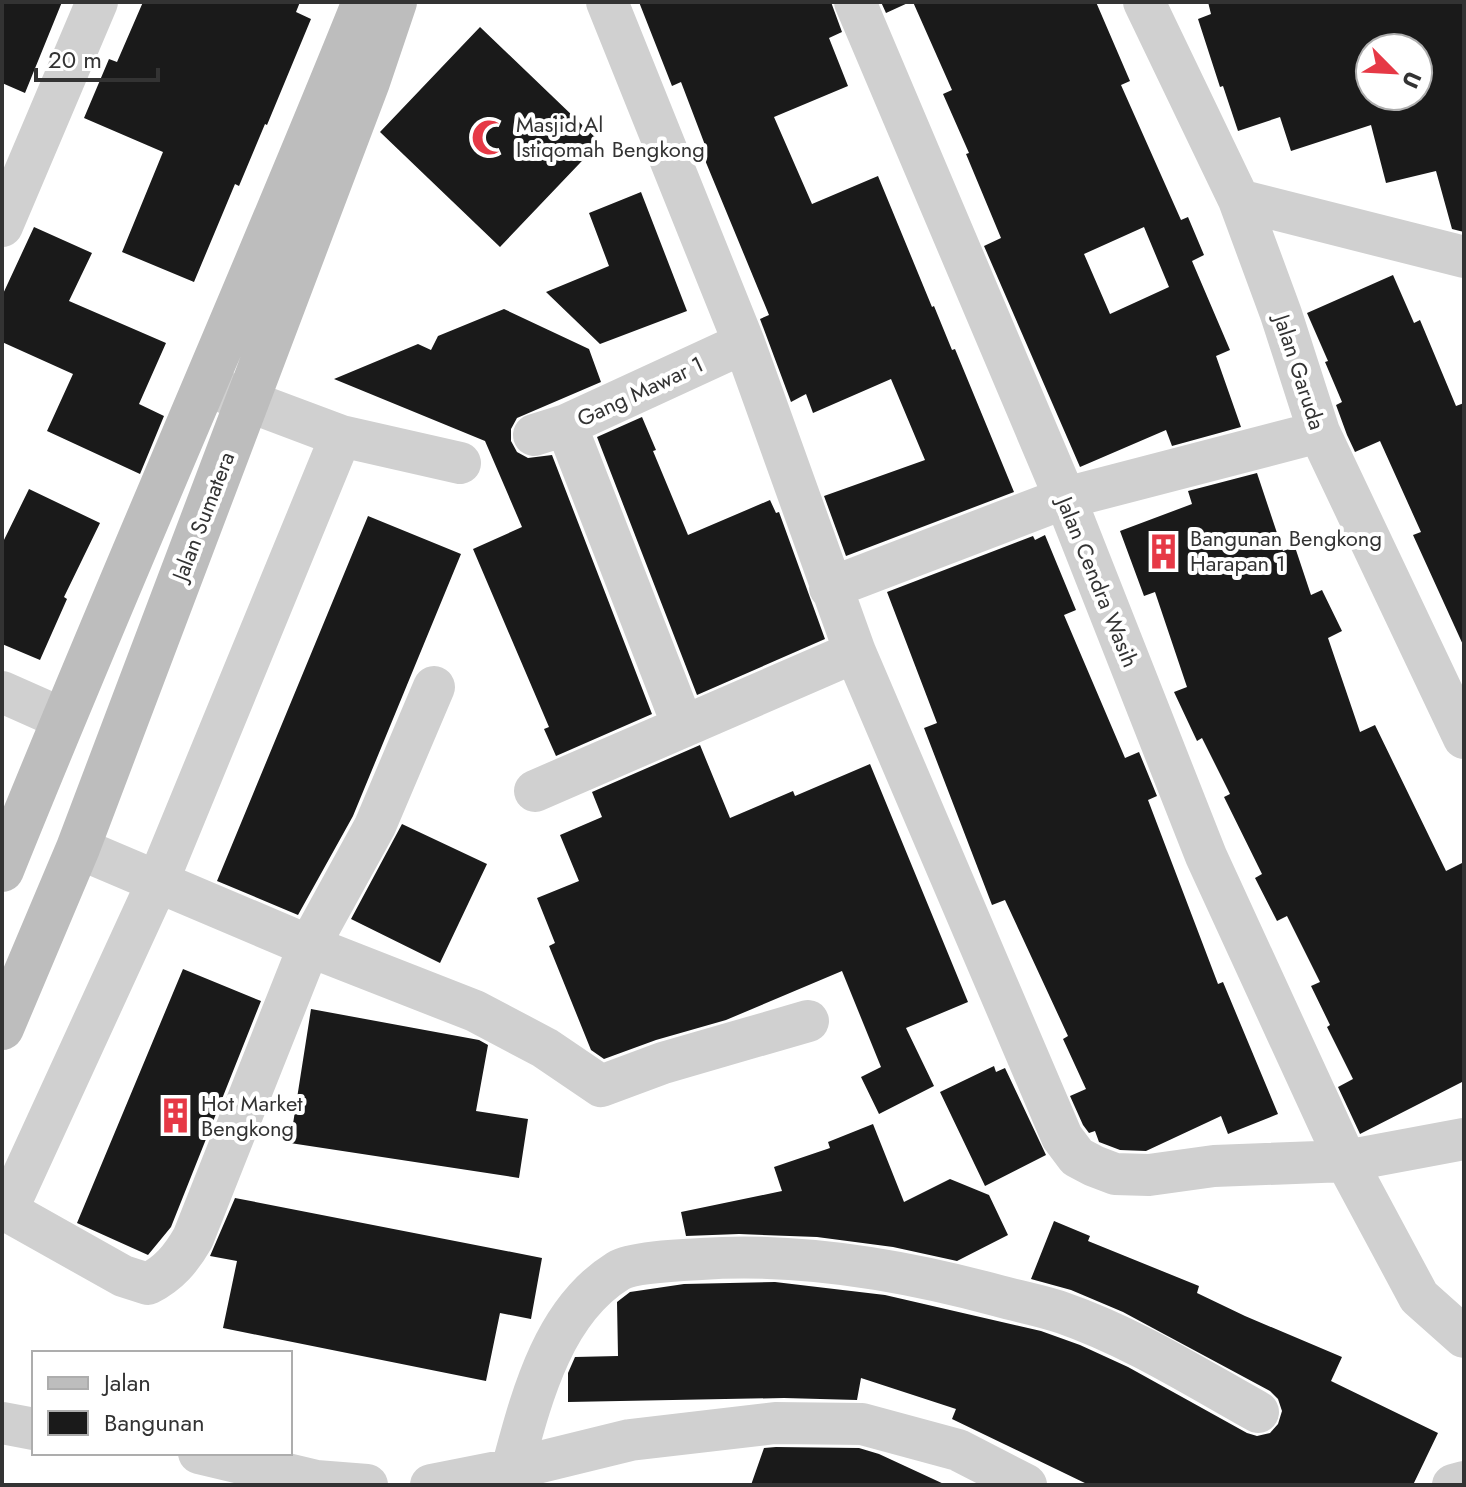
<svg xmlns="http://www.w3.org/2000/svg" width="1466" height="1487" viewBox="0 0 1466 1487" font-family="Jost,sans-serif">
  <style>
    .building { fill: #1a1a1a; fill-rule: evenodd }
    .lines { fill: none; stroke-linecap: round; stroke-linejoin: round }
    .street { stroke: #d0d0d0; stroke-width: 42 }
    .secondary { stroke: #bdbdbd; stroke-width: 44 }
    .labels { text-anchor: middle; stroke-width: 8; stroke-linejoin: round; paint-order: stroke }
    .poi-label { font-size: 22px; fill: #333; stroke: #fff; text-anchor: start }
    .street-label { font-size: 22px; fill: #333; stroke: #fff }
  </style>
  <rect width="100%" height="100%" fill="#fff"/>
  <!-- building -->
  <path class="building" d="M 2,2 L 62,2 L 25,93 L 2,83 Z
    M 143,2 L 300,2 L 296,12 L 311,19 L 267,125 L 265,124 L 239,186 L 235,184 L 194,282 L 122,252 L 163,152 L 84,118 L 109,59 L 117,62 Z
    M 639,2 L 831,2 L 842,32 L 829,38 L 848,86 L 774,117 L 812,204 L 878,176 L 932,307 L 934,306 L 952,350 L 955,349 L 1014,492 L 846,556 L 824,496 L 925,460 L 891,379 L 813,413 L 806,394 L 791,402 L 760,319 L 769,315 L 700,148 L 705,145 L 681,82 L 672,86 Z
    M 881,2 L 910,2 L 886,13 Z
    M 913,2 L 1096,2 L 1130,81 L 1121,85 L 1181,220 L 1188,217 L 1204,255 L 1192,261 L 1230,350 L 1216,356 L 1241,427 L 1172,446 L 1166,430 L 1080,467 L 984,246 L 1001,238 L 966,154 L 969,153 L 943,94 L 952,90 ZM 1144,227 L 1169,287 L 1110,314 L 1084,254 Z
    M 1208,2 L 1464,2 L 1464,232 L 1452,229 L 1436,171 L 1386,183 L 1371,125 L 1291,151 L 1280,117 L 1238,131 L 1223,86 L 1220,87 L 1198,19 L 1211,14 ZM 1370,48 L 1418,48 L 1418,96 L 1370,96 Z
    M 480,27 L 600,142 L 500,247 L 380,132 Z
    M 641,192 L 687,311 L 600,344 L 546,292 L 609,266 L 589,213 Z
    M 34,227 L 92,253 L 69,301 L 166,343 L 139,404 L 164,416 L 140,474 L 47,431 L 73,374 L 2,342 L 2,296 Z
    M 1393,275 L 1414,323 L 1420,320 L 1456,406 L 1464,403 L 1464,647 L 1413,535 L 1421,532 L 1380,441 L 1355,452 L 1347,435 L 1336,405 L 1342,402 L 1325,362 L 1328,361 L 1307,313 Z
    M 504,309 L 589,349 L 601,382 L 517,418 L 511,429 L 511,441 L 517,452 L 528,458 L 552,455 L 652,714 L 556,756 L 544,729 L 549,727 L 473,549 L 522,527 L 485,441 L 334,379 L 418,344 L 431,350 L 438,336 Z
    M 642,417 L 656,450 L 653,451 L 688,535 L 770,500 L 776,513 L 779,512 L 825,639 L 697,695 L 597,437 Z
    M 1257,473 L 1283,551 L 1295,547 L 1311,595 L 1322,590 L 1342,631 L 1328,638 L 1360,732 L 1375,725 L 1446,871 L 1464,862 L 1464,1081 L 1360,1134 L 1338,1087 L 1353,1079 L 1327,1027 L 1330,1025 L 1311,986 L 1320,982 L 1287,916 L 1277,921 L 1255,878 L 1262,874 L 1224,797 L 1230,794 L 1202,738 L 1197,741 L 1174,692 L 1187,687 L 1155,592 L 1144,596 L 1120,531 L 1192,504 L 1188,491 Z
    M 29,489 L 100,523 L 64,597 L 67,599 L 40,660 L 2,644 L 2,544 Z
    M 368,516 L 461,554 L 353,816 L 298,915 L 217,881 Z
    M 1045,535 L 1076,610 L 1064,615 L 1125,758 L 1139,752 L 1157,796 L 1148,800 L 1218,984 L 1223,982 L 1278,1114 L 1228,1134 L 1221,1116 L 1146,1151 L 1120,1150 L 1099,1142 L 1095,1131 L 1089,1133 L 1083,1125 L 1070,1096 L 1086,1089 L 1063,1039 L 1068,1036 L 1005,900 L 992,905 L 924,728 L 937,723 L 887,592 L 1033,536 L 1035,540 Z
    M 700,745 L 730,818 L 793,791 L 795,796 L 870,764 L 968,1002 L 906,1028 L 934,1086 L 879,1114 L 861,1077 L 881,1067 L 842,971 L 726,1020 L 656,1040 L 604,1059 L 591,1050 L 549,946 L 555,943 L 537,898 L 579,881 L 560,835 L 602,817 L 592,792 Z
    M 402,824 L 487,864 L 440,963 L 351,919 Z
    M 183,969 L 261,1001 L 171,1227 L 148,1255 L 77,1223 Z
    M 311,1009 L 479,1040 L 488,1045 L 476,1111 L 528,1119 L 519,1178 L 290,1143 Z
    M 994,1066 L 996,1072 L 1005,1068 L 1046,1155 L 985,1186 L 940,1092 Z
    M 873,1124 L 904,1202 L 950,1179 L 989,1195 L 1008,1235 L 957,1261 L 893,1247 L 817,1237 L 739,1234 L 686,1236 L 681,1212 L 782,1191 L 774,1167 L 830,1148 L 828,1142 Z
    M 235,1198 L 542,1258 L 531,1319 L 500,1313 L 486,1381 L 223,1328 L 237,1261 L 210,1256 Z
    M 1054,1221 L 1090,1236 L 1088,1241 L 1199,1286 L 1197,1293 L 1245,1316 L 1342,1357 L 1331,1381 L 1438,1433 L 1413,1485 L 1089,1485 L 952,1419 L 956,1409 L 861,1378 L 857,1400 L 784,1398 L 568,1402 L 568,1373 L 575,1357 L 618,1356 L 617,1302 L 630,1292 L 684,1284 L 775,1282 L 885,1295 L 1041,1331 L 1080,1345 L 1128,1367 L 1247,1433 L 1257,1436 L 1270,1433 L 1278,1424 L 1282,1411 L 1278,1399 L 1270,1391 L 1123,1312 L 1071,1290 L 1031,1279 Z
    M 776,1447 L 859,1448 L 879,1454 L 946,1485 L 751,1485 L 764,1448 Z"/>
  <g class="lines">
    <!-- street -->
    <path class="street" d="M 607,2 L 744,343 L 855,652 L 1062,1137 L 1077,1157 L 1094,1166 L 1115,1174 L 1149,1175 L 1214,1166 L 1346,1161 L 1464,1139
      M 855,2 L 1065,498 L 1206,856 L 1346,1161 L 1419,1297 L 1464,1337
      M 1144,2 L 1239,200 L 1281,314 L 1319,432 L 1464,738
      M 1239,200 L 1464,257
      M 2,226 L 97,2
      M 213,388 L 341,436 L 460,463
      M 566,425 L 683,726
      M 534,435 L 566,425 L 744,343
      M 830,588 L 1065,498 L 1319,432
      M 2,692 L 63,719
      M 535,791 L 855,652
      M 78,848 L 309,946 L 475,1011 L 545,1048 L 601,1086 L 663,1063 L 808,1021
      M 2,1208 L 123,1276 L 148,1284 C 169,1273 181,1259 193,1238 L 309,946 L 375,826 L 434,687
      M 7,1210 L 158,881 L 341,436
      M 2,1423 L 34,1429
      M 199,1453 L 316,1481 L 367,1485
      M 512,1469 C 531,1399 552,1312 618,1271 C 632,1262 682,1260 701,1259 C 801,1252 903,1270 999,1296 C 1021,1302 1043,1306 1063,1313 C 1132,1337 1195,1377 1258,1412
      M 431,1485 L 512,1469 L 630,1440 L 775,1423 L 862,1424 L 958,1450 L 1026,1485
      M 1453,1485 L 1464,1482"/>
    <!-- secondary -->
    <path class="secondary" d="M 2,870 C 119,579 247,293 364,2
      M 2,1028 L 78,848 L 368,82 L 395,2"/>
  </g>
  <!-- icons -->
  <defs>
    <symbol id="mosque-bare" viewBox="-9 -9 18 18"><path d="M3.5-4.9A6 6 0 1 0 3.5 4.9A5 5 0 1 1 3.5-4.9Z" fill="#e63946" stroke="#fff" stroke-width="2.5" paint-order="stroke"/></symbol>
    <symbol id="building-bare" viewBox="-9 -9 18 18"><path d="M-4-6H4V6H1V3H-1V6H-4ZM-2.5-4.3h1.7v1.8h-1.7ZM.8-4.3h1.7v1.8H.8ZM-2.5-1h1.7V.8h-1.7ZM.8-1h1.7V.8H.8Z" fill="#e63946" stroke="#fff" stroke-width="2.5" paint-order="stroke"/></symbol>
  </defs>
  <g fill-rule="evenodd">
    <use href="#mosque-bare" x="464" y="112" width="51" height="51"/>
    <use href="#building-bare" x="1138" y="526" width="51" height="51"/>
    <use href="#building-bare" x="150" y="1090" width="51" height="51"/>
  </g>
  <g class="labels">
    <!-- poi labels -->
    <g class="poi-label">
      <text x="516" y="132">Masjid Al<tspan x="516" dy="25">Istiqomah Bengkong</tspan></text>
      <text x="1190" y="546">Bangunan Bengkong<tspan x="1190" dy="25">Harapan 1</tspan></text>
      <text x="201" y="1111">Hot Market<tspan x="201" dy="25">Bengkong</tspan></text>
    </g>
    <!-- street labels -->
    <g class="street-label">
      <text transform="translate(1300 372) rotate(72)" y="8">Jalan Garuda</text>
      <text transform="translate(640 391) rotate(-25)" y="8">Gang Mawar 1</text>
      <text transform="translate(203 516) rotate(-69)" y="8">Jalan Sumatera</text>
      <text transform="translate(1098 582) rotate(68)" y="8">Jalan Cendra Wasih</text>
    </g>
  </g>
  <!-- border -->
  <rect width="1466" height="1487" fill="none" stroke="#333333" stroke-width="8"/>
  <!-- legend -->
  <rect x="32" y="1351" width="260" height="104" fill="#ffffff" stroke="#adadad" stroke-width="2"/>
  <rect x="48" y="1377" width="40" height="12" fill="#bdbdbd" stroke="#adadad" stroke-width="2"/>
  <text x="104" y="1391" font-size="24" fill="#333333">Jalan</text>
  <rect x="48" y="1411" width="40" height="24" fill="#1a1a1a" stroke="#adadad" stroke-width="2"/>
  <text x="104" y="1431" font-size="24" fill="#333333">Bangunan</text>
  <!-- north arrow -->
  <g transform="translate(1394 72) rotate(114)"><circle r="38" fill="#ffffff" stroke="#adadad" stroke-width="2"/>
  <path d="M0-6L14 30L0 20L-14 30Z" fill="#e63946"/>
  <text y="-12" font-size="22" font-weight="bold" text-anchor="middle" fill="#333333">U</text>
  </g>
  <!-- scale -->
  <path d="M36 68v12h122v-12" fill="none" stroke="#333333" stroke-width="4"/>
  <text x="48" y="68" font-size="24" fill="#333333" stroke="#ffffff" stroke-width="6" paint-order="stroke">20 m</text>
</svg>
